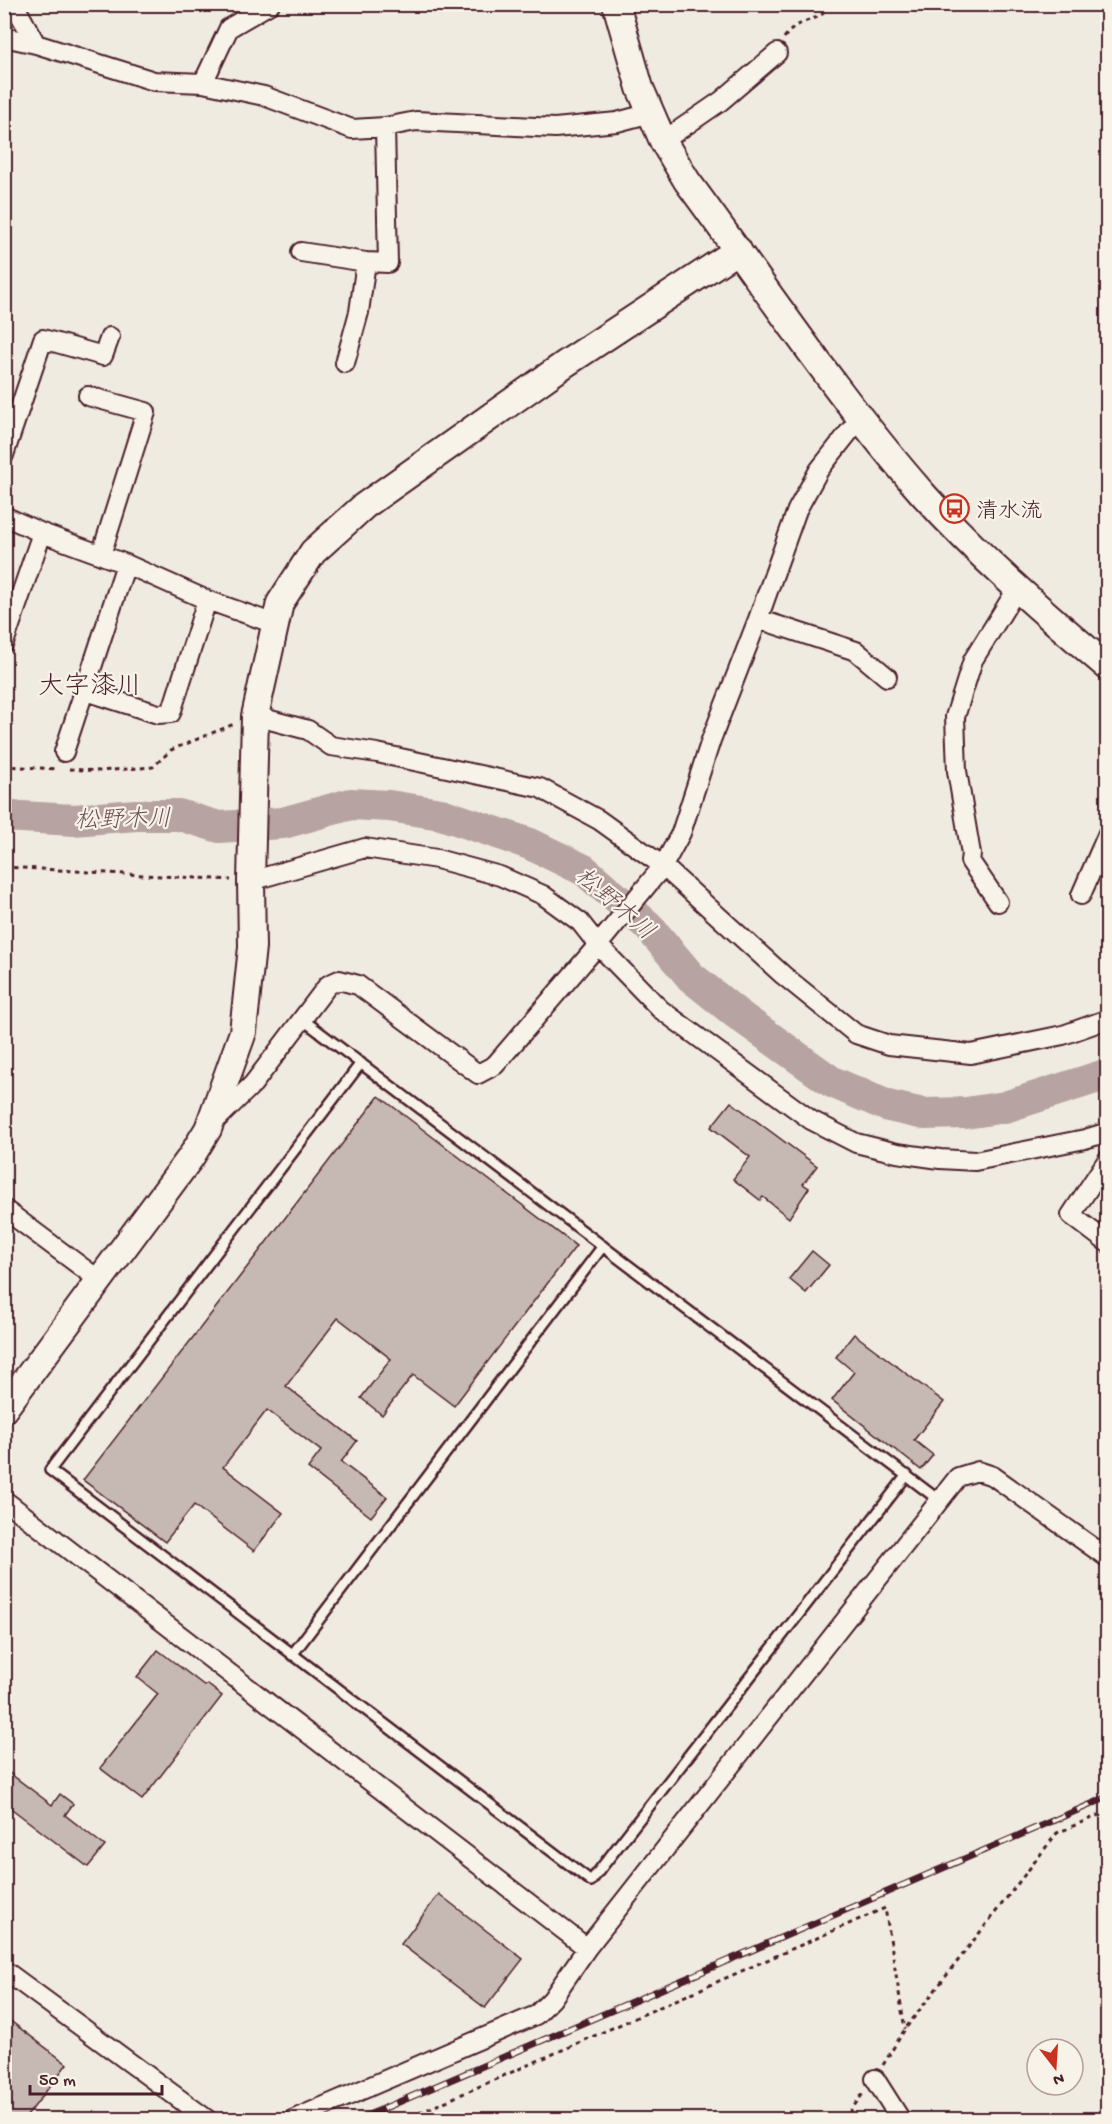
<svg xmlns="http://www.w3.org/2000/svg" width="1112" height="2124" viewBox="0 0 1112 2124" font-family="'Gochi Hand','Klee One',sans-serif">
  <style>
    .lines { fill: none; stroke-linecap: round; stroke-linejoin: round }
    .river { stroke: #b7a4a2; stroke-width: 32 }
    .building { fill: #c6b8b3; stroke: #4a1f2b; stroke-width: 1.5 }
    .lane-casing { stroke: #4a1f2b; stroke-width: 14 }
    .street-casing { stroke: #4a1f2b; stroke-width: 22 }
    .secondary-casing { stroke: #4a1f2b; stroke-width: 30 }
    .path { stroke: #4a1f2b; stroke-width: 3; stroke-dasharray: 4.5 4.5; stroke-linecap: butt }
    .lane { stroke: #f7f3e8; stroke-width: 9 }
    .street { stroke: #f7f3e8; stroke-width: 18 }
    .secondary { stroke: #f7f3e8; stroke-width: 26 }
    .rail-casing { stroke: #4a1f2b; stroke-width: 7 }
    .rail { stroke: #f7f3e8; stroke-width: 4.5; stroke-dasharray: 14; stroke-linecap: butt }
    .labels { text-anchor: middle; stroke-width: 4.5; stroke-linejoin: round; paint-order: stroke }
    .poi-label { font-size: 22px; fill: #4a1f2b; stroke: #f7f3e8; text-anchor: start }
    .water-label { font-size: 24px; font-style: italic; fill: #704e55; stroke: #f7f3e8 }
    .quarter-label { font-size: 26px; fill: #4a1f2b; stroke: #f7f3e8 }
  </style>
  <rect width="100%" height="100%" fill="#f0ebe0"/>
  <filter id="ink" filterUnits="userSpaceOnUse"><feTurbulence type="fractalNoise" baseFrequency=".0167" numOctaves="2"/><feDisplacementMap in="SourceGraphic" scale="12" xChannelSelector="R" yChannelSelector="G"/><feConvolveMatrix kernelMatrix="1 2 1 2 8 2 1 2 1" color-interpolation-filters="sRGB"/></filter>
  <g filter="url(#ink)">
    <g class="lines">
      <!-- river -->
      <path class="river" d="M 4,816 L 74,820 L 136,815 L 179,815 L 219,827 L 283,823 L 351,804 L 389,806 L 441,814 L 530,844 L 584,870 L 648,926 L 691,977 L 737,1014 L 832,1082 L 888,1106 L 924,1114 L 966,1113 L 1005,1107 L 1108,1074"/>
    </g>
    <!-- building -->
    <path class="building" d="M 379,1096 L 576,1246 L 454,1406 L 413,1375 L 382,1415 L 361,1398 L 391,1359 L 338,1318 L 286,1386 L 357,1441 L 341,1462 L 387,1497 L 371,1517 L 308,1468 L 321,1451 L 267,1410 L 223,1467 L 283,1513 L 254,1551 L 194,1505 L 165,1542 L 83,1480 Z
      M 731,1102 L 817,1166 L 803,1184 L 809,1188 L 789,1218 L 763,1197 L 760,1200 L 733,1179 L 750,1157 L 711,1127 Z
      M 812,1251 L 829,1265 L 806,1293 L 789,1279 Z
      M 854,1334 L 944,1402 L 914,1440 L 933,1455 L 921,1470 L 832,1400 L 854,1372 L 836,1357 Z
      M 158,1650 L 205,1686 L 207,1684 L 222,1696 L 142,1800 L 100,1768 L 158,1694 L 137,1677 Z
      M 4,1769 L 52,1805 L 60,1794 L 73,1804 L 65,1815 L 105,1846 L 88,1867 L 4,1803 Z
      M 439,1894 L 523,1959 L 485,2008 L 401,1944 Z
      M 4,2016 L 67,2064 L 24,2120 L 4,2120 Z"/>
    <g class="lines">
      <defs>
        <path id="lane" d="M 302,1019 L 940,1501
          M 361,1063 L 50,1470 L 591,1881 L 907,1475
          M 292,1655 L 603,1246"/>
        <path id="street" d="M 14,4 L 36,44
          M 4,37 L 36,44 L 154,81 L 203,83 L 264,96 L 352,129 L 385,127 L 416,121 L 555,128 L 617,122 L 651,113
          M 203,83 L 229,28 L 270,4
          M 663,141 L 721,101 L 777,53
          M 301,252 L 366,262 L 388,263 L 385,127
          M 345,363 L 359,312 L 366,262
          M 88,396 L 146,412 L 101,555
          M 4,455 L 43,339 L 103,356 L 110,337
          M 4,516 L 42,533 L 126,564 L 207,600 L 275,624
          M 758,619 L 856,651 L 887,677
          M 4,643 L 42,533
          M 86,691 L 158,714 L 171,713 L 207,600
          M 255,716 L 308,730 L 331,746 L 377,753 L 540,788 L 599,820 L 663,866 L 783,975 L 856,1034 L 889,1045 L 971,1054 L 1063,1035 L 1108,1019
          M 64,752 L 126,564
          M 251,881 L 365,848 L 437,859 L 500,876 L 543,895 L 580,922 L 598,945 L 660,1009 L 811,1120 L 856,1143 L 897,1153 L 940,1159 L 975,1161 L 1085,1139 L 1108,1132
          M 1081,895 L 1108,833
          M 998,902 L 970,861 L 971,854 L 957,771 L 955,717 L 973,660 L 1017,589
          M 212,1124 L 253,1084 L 328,985 L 339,980 L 358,985 L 478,1074 L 495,1065 L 598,945 L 663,866 L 681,833 L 711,740 L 758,619 L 797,510 L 819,470 L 860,418
          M 1108,1159 L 1071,1215 L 1108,1243
          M 4,1209 L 99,1280
          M 4,1500 L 587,1948
          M 4,1970 L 208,2120
          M 875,2079 L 901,2120
          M 292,2120 L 536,2015 L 552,1999 L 587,1948 L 958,1477 L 978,1471 L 993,1476 L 1108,1558"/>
        <path id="secondary" d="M 616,4 L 640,88 L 663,141 L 687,181 C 764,285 837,396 922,493 C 979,557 1043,612 1108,667
          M 4,1409 L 191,1157 L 208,1129 L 243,1032 L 252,947 L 251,881 L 255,716 L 280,603 L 313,552 L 364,506 L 565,364 L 738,250"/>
      </defs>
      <!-- lane casing -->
      <use href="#lane" class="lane-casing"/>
      <!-- street casing -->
      <use href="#street" class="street-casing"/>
      <!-- secondary casing -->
      <use href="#secondary" class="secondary-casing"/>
      <!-- path -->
      <path class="path" d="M 784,38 C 794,24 806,21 821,16 L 829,4
        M 4,766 L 57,769
        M 69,769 L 99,771 L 153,767 L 171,750 L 234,724
        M 4,867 L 231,880
        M 883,2065 L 905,2029 L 1057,1833 L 1108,1811
        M 403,2120 L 885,1908 L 905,2029
        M 844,2120 L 864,2092"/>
      <!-- lane -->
      <use href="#lane" class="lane"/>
      <!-- street -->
      <use href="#street" class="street"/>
      <!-- secondary -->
      <use href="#secondary" class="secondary"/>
      <defs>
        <path id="rail" d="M 357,2120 L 1108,1797"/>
      </defs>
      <!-- rail casing -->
      <use href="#rail" class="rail-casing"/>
      <!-- rail -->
      <use href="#rail" class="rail"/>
    </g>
  </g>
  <!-- icons -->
  <defs>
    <symbol id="bus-ring" viewBox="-11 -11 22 22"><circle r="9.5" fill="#f7f3e8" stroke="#c8321e" stroke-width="1.5"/><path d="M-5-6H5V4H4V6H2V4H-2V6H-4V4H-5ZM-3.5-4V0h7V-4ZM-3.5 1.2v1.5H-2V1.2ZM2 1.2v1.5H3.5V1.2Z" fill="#c8321e"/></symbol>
  </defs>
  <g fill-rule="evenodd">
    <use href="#bus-ring" x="938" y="492" width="33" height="33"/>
  </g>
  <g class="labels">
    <!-- poi labels -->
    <g class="poi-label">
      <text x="976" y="517">清水流</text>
    </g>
    <!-- water labels -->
    <g class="water-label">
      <text transform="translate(123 818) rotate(-1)" y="8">松野木川</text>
      <text transform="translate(616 903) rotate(41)" y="8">松野木川</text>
    </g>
    <!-- quarter labels -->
    <g class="quarter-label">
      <text x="90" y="693">大字漆川</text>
    </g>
  </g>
  <!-- margin -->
  <rect width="1112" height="2124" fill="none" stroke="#f7f3e8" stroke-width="24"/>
  <rect x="12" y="12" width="1088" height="2100" fill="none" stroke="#4a1f2b" stroke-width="2" filter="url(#ink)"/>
  <!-- north arrow -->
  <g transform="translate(1055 2067) rotate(163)"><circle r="28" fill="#f7f3e8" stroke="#b29e9c" stroke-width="1.5"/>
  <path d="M0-4.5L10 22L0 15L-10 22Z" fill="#c8321e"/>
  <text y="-9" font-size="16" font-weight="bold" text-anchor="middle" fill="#4a1f2b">N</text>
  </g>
  <!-- scale -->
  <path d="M30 2085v9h132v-9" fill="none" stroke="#4a1f2b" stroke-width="3"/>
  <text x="39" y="2085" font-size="18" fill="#4a1f2b" stroke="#f7f3e8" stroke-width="4.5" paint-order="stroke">50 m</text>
</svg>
